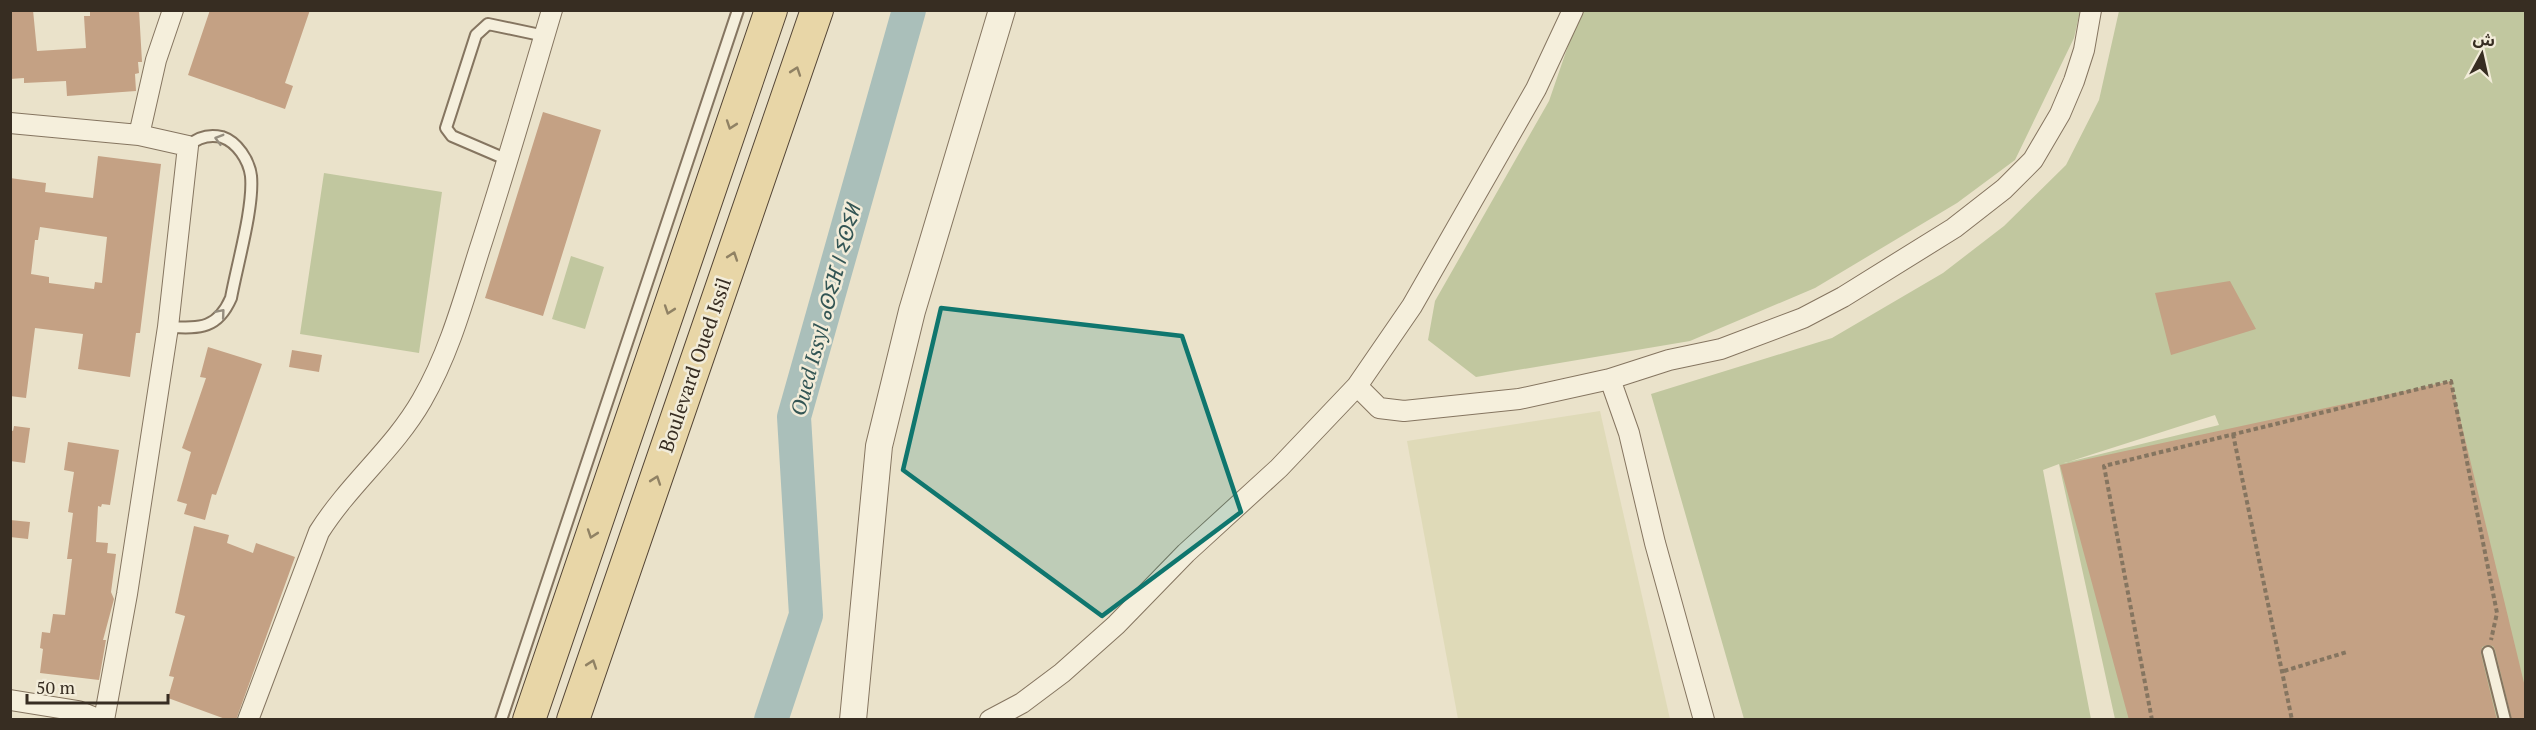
<svg xmlns="http://www.w3.org/2000/svg" width="2536" height="730" viewBox="0 0 2536 730" font-family="'PT Serif','Noto Sans Arabic','Noto Sans Tifinagh',serif">
  <style>
    .farmland { fill: #dfdab8 }
    .green { fill: #c1c79f; fill-rule: evenodd }
    .lines { fill: none; stroke-linecap: round; stroke-linejoin: round }
    .river { stroke: #aabfba; stroke-width: 34 }
    .building { fill: #c4a184; fill-rule: evenodd }
    .service-casing { stroke: #857560; stroke-width: 14 }
    .minor-casing { stroke: #857560; stroke-width: 22 }
    .tertiary-casing { stroke: #857560; stroke-width: 28 }
    .primary-casing { stroke: #534434; stroke-width: 34 }
    .path { stroke: #857560; stroke-width: 4; stroke-dasharray: 4.5 3; stroke-linecap: butt }
    .service { stroke: #f5efdc; stroke-width: 10 }
    .minor { stroke: #f5efdc; stroke-width: 20 }
    .tertiary { stroke: #f5efdc; stroke-width: 26 }
    .primary { stroke: #e8d6a7; stroke-width: 32 }
    .oneway { stroke: #908264 }
    .oneway2 { stroke: #968e7f }
    .marked { fill: #0f766e; fill-opacity: 0.2; stroke: #0f766e; stroke-width: 4.5; stroke-linejoin: round }
    .labels { text-anchor: middle; stroke-width: 5; stroke-linejoin: round; paint-order: stroke }
    .street-label { font-size: 20px; fill: #372d22; stroke: #f2ecd9 }
    .water-label { font-size: 21px; font-style: italic; fill: #335554; stroke: #f2ecd9 }
  </style>
  <rect width="100%" height="100%" fill="#eae2ca"/>
  <!-- farmland -->
  <path class="farmland" d="M 1600,411 L 1670,719 L 1458,719 L 1407,441 Z"/>
  <!-- green -->
  <path class="green" d="M 1580,11 L 2080,11 L 2074,38 L 2015,160 L 1957,203 L 1815,288 L 1690,341 L 1476,377 L 1428,340 L 1435,301 L 1549,101 Z
    M 2119,11 L 2525,11 L 2525,719 L 2115,719 L 2059,464 L 2043,470 L 2091,719 L 1744,719 L 1651,394 L 1832,338 L 1943,273 L 2004,226 L 2066,165 L 2099,100 ZM 2215,415 L 2219,425 L 2064,463 L 2065,463 Z
    M 324,173 L 442,192 L 419,353 L 300,334 Z
    M 571,256 L 604,267 L 585,329 L 552,319 Z"/>
  <g class="lines">
    <!-- river -->
    <path class="river" d="M 771,720 L 806,615 L 794,417 L 909,10"/>
  </g>
  <!-- building -->
  <path class="building" d="M 10,10 L 33,10 L 37,51 L 86,48 L 84,16 L 90,16 L 90,10 L 139,10 L 142,62 L 138,62 L 139,73 L 135,74 L 136,91 L 67,96 L 66,81 L 24,83 L 24,78 L 10,79 Z
    M 210,10 L 310,10 L 285,83 L 293,86 L 285,109 L 188,75 Z
    M 543,112 L 601,130 L 543,316 L 485,298 Z
    M 98,156 L 161,164 L 140,333 L 136,333 L 130,377 L 78,369 L 83,334 L 35,328 L 26,398 L 10,396 L 10,178 L 46,183 L 45,192 L 93,198 ZM 40,227 L 107,237 L 102,283 L 95,282 L 94,289 L 49,283 L 49,277 L 31,274 L 35,240 L 38,240 Z
    M 2230,281 L 2256,329 L 2171,355 L 2155,293 Z
    M 208,347 L 262,364 L 216,495 L 212,494 L 205,520 L 184,514 L 187,504 L 177,501 L 191,452 L 182,448 L 206,378 L 200,377 Z
    M 292,350 L 322,355 L 319,372 L 289,367 Z
    M 2451,381 L 2526,691 L 2526,720 L 2512,720 L 2495,650 L 2493,646 L 2487,645 L 2482,647 L 2481,654 L 2497,720 L 2129,720 L 2060,465 Z
    M 14,426 L 30,428 L 25,463 L 10,461 L 10,430 L 13,431 Z
    M 68,442 L 119,450 L 110,505 L 102,504 L 101,507 L 98,506 L 96,542 L 108,543 L 107,553 L 116,554 L 111,592 L 114,599 L 103,640 L 106,640 L 99,680 L 40,673 L 43,649 L 40,648 L 42,632 L 50,633 L 53,614 L 65,615 L 72,559 L 67,559 L 73,513 L 68,512 L 74,472 L 64,470 Z
    M 10,520 L 30,522 L 28,539 L 10,537 Z
    M 194,526 L 229,535 L 227,543 L 253,553 L 256,543 L 295,557 L 236,720 L 228,720 L 168,698 L 174,677 L 169,676 L 185,616 L 175,613 Z"/>
  <g class="lines">
    <defs>
      <path id="service" d="M 508,160 L 452,136 L 446,128 L 476,35 L 488,24 L 545,36
        M 168,327 C 199,328 217,330 231,298 C 237,265 254,207 251,176 C 249,160 237,142 222,137 C 209,134 198,137 188,146
        M 2488,652 L 2505,720
        M 501,720 L 738,10"/>
      <path id="minor" d="M 10,123 L 139,135 L 188,146 L 168,327 L 127,594 L 104,720
        M 139,135 L 156,60 L 173,10
        M 1610,379 L 1629,433 L 1655,543 L 1704,720
        M 1357,386 L 1379,408 L 1404,411 L 1519,399 L 1610,379 L 1669,360 L 1721,349 L 1803,318 L 1843,297 L 1954,228 L 2004,189 L 2033,160 L 2060,114 L 2074,81 L 2084,50 L 2091,10
        M 10,700 L 78,711 L 100,720
        M 248,720 L 319,532 C 350,483 394,449 422,400 C 449,353 463,302 479,251 C 505,171 528,91 552,10
        M 990,720 L 1022,703 L 1062,673 L 1116,625 L 1186,553 L 1279,468 L 1357,386 L 1412,306 L 1536,89 L 1573,10"/>
      <path id="tertiary" d="M 853,720 L 879,446 L 912,311 L 1002,10"/>
      <path id="primary" d="M 529,720 L 771,10
        M 573,720 L 817,10"/>
    </defs>
    <!-- service casing -->
    <use href="#service" class="service-casing"/>
    <!-- minor casing -->
    <use href="#minor" class="minor-casing"/>
    <!-- tertiary casing -->
    <use href="#tertiary" class="tertiary-casing"/>
    <!-- primary casing -->
    <use href="#primary" class="primary-casing"/>
    <!-- path -->
    <path class="path" d="M 2233,434 L 2292,720
      M 2284,671 L 2347,652
      M 2152,720 L 2104,466 L 2451,381 L 2497,613 L 2491,640"/>
    <!-- service -->
    <use href="#service" class="service"/>
    <!-- minor -->
    <use href="#minor" class="minor"/>
    <!-- tertiary -->
    <use href="#tertiary" class="tertiary"/>
    <!-- primary -->
    <use href="#primary" class="primary"/>
  </g>
  <!-- one-way arrows -->
  <defs><path id="oneway-chevron" d="M-2-3.5L2.5 0L-2 3.5" fill="none" stroke-width="1.6" stroke-linecap="round" stroke-linejoin="round" transform="scale(1.5)"/></defs>
  <g class="oneway">
    <use href="#oneway-chevron" transform="translate(796 71) rotate(-71)"/>
    <use href="#oneway-chevron" transform="translate(731 125) rotate(109)"/>
    <use href="#oneway-chevron" transform="translate(733 256) rotate(-71)"/>
    <use href="#oneway-chevron" transform="translate(669 310) rotate(109)"/>
    <use href="#oneway-chevron" transform="translate(656 480) rotate(-71)"/>
    <use href="#oneway-chevron" transform="translate(592 534) rotate(109)"/>
    <use href="#oneway-chevron" transform="translate(592 664) rotate(-71)"/>
  </g>
  <g class="oneway2">
    <use href="#oneway-chevron" transform="translate(219 139) rotate(-164)"/>
    <use href="#oneway-chevron" transform="translate(221 313) rotate(-50)"/>
  </g>
  <!-- marked area -->
  <path class="marked" d="M 941,308 L 1182,336 L 1241,512 L 1102,616 L 903,470 Z"/>
  <g class="labels">
    <!-- street labels -->
    <g class="street-label">
      <text transform="translate(695 365) rotate(-71)" y="7">Boulevard Oued Issil</text>
    </g>
    <!-- water labels -->
    <g class="water-label">
      <text transform="translate(826 310) rotate(-75)" y="7">Oued Issyl ⴰⵙⵉⴼ ⵏ ⵉⵙⵉⵍ</text>
    </g>
  </g>
  <!-- border -->
  <rect width="2536" height="730" fill="none" stroke="#372d22" stroke-width="24"/>
  <!-- north arrow -->
  <g transform="translate(2482 54) rotate(8)" stroke="#f2ecd9" stroke-width="4.5" paint-order="stroke">
  <path d="M0-4.5L10 22L0 15L-10 22Z" fill="#372d22"/>
  <text y="-9" font-size="16" font-weight="bold" text-anchor="middle" fill="#372d22">ش</text>
  </g>
  <!-- scale -->
  <path d="M27 694v9h141v-9" fill="none" stroke="#372d22" stroke-width="3"/>
  <text x="36" y="694" font-size="18" fill="#372d22" stroke="#f2ecd9" stroke-width="4.5" paint-order="stroke">50 m</text>
</svg>
